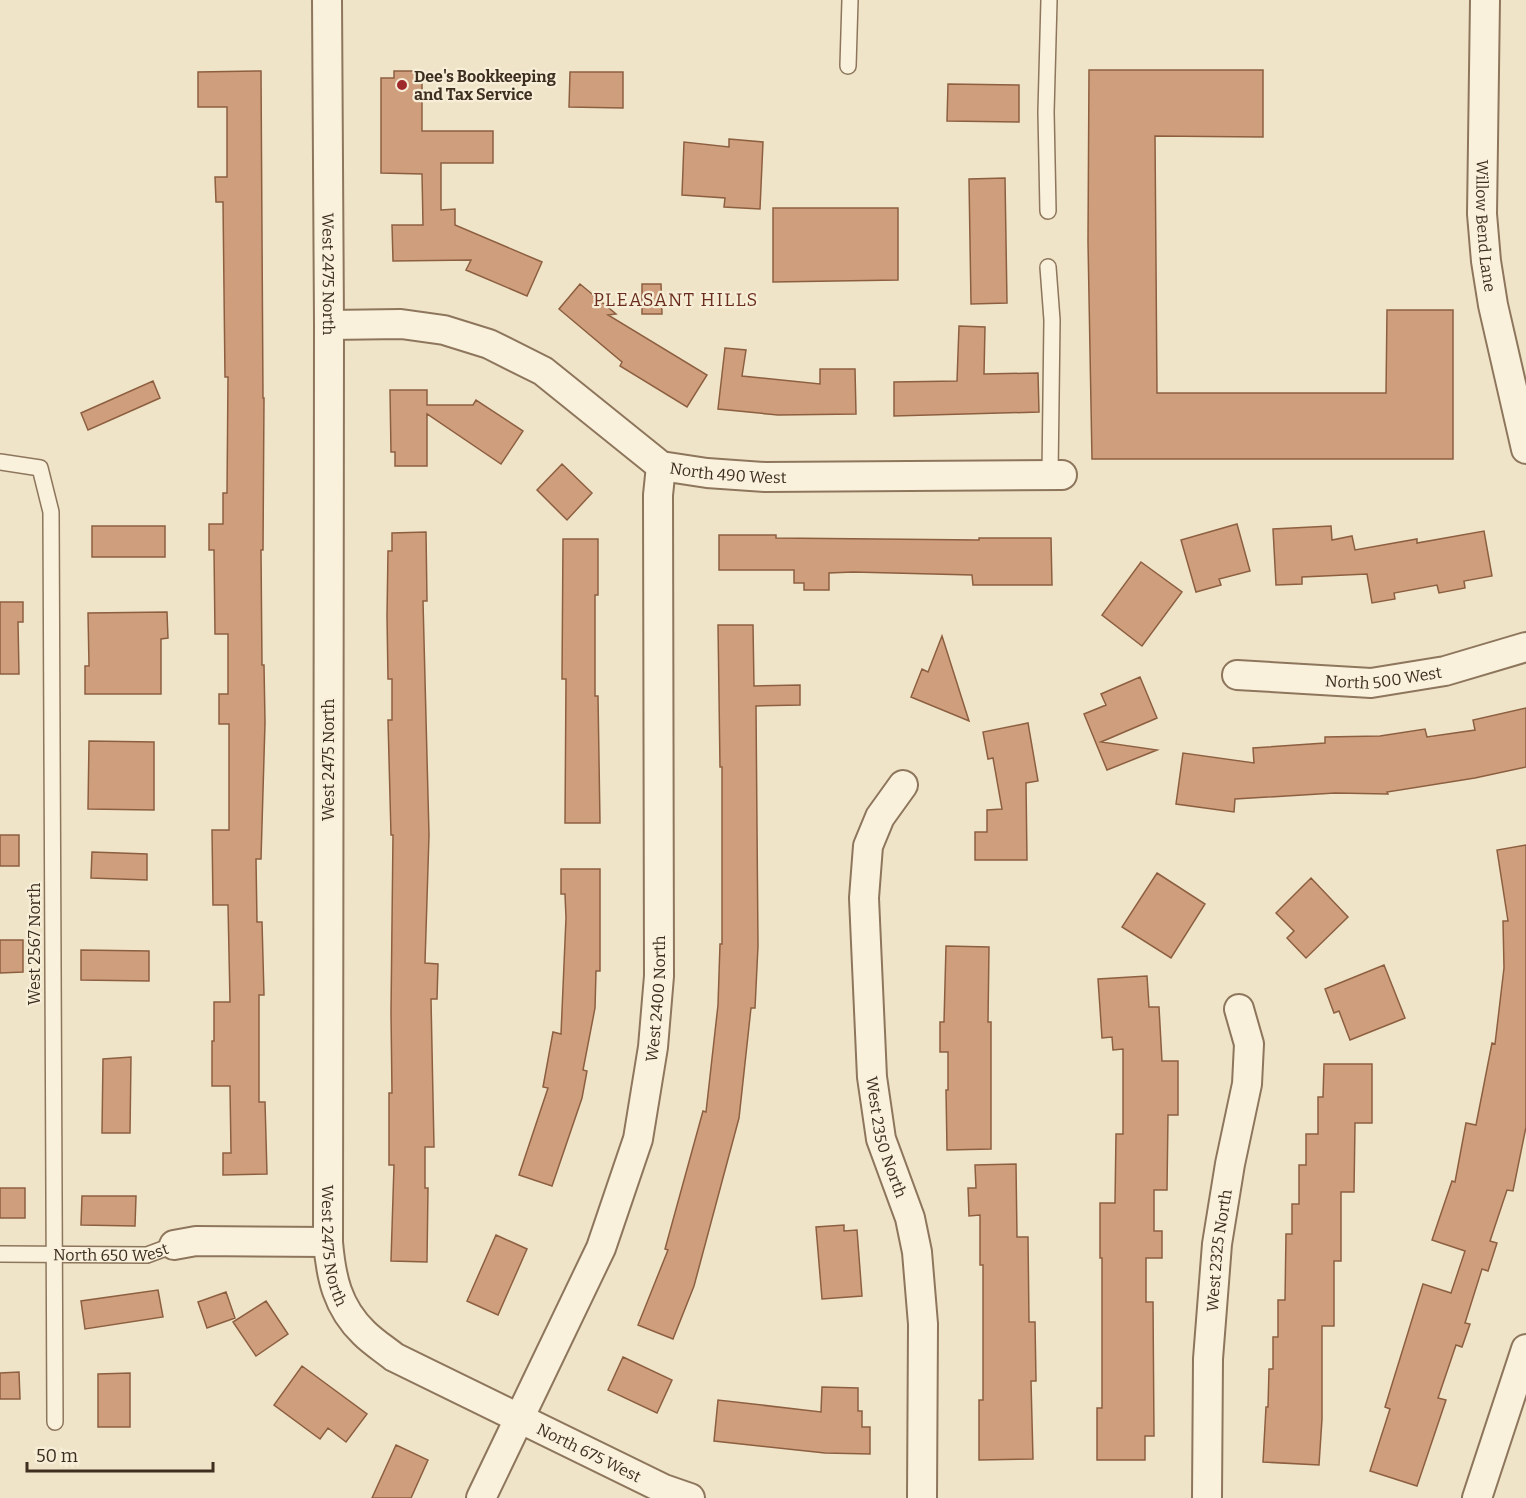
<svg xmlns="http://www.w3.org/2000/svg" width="1526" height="1498" viewBox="0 0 1526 1498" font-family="Bitter,serif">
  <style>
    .building { fill: #cf9f7d; stroke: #8d5f41; stroke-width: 1.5 }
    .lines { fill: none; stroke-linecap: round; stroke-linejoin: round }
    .lane-casing { stroke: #8d765c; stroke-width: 18 }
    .street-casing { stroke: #8d765c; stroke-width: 32 }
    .lane { stroke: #faf1dc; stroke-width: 15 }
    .street { stroke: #faf1dc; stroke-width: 28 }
    .poi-dot { fill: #9e2a2b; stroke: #f7eed8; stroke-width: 2 }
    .labels { text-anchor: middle; stroke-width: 4.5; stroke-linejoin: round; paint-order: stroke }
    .poi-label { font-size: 16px; font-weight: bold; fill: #3d2e20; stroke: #f7eed8; text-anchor: start }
    .street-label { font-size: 16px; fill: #3d2e20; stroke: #f7eed8 }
    .neighbourhood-label { font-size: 18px; letter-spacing: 1.5px; fill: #6b2e1e; stroke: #f7eed8 }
  </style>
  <rect width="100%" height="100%" fill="#f0e4c8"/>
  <!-- building -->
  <path class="building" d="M 1089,70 L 1263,70 L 1263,137 L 1155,136 L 1157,393 L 1386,393 L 1387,310 L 1453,310 L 1453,459 L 1092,459 L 1088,242 Z
    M 261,71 L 263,398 L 264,398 L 263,550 L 261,550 L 262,665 L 264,665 L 265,723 L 261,859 L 256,859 L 257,922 L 262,922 L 264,995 L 259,995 L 259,1102 L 265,1102 L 267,1174 L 223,1175 L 223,1153 L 231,1153 L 230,1086 L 212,1086 L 212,1041 L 214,1041 L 214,1002 L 230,1002 L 228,905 L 213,905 L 212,830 L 229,830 L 229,724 L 219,724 L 219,694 L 228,694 L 228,634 L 215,634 L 214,550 L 209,550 L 209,524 L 223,524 L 223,493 L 227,493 L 228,377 L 225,377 L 223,202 L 216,202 L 215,177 L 227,177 L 227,107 L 198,107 L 198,72 Z
    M 394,71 L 422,71 L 422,131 L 493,131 L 493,163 L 441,163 L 441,210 L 455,209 L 455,225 L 542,262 L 527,296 L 466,270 L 471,260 L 393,261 L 392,225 L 423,225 L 422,174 L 381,173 L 381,78 L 394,78 Z
    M 570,72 L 623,72 L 623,108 L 569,107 Z
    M 948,84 L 1019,85 L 1019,122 L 947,121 Z
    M 729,139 L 763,142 L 760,209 L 724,207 L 725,198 L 682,195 L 684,142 L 729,147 Z
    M 1005,178 L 1007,303 L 971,304 L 969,179 Z
    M 773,208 L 898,208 L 898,280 L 773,282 Z
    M 580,284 L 616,314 L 608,315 L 707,375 L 687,407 L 620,366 L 622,362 L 559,309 Z
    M 642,284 L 661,284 L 662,314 L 642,314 Z
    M 959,326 L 985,327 L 984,374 L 1038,373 L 1039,412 L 894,416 L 894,382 L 957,381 Z
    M 725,348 L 746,350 L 742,376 L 820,384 L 820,369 L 855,369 L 856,414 L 778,415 L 718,409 Z
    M 153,381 L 160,398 L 88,430 L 81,413 Z
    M 390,390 L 427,390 L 427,405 L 473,405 L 476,400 L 523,431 L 501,464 L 427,414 L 427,466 L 395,466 L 395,452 L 391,452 Z
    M 562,464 L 592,493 L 567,520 L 537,490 Z
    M 1237,524 L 1250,571 L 1219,579 L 1221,585 L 1196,592 L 1181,540 Z
    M 92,526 L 165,526 L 165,557 L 92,557 Z
    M 1331,526 L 1332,540 L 1352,536 L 1355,550 L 1417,539 L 1417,543 L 1484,531 L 1492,576 L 1464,581 L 1465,588 L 1439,593 L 1437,585 L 1394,593 L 1395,599 L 1372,603 L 1367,574 L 1302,577 L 1302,584 L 1276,585 L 1273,529 Z
    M 426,532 L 427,601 L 423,601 L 429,835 L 425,963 L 438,964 L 437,999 L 431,999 L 434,1147 L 425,1147 L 425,1188 L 428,1188 L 427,1262 L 391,1261 L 394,1165 L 389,1165 L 389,1093 L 392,1093 L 391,1013 L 393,835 L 391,835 L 388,720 L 392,720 L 392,679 L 388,679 L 387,616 L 388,551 L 392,551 L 392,533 Z
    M 719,535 L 776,535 L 776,538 L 979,540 L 979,538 L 1051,538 L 1052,585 L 973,585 L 972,575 L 853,572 L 829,573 L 829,590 L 804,590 L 804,583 L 794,583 L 794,570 L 719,570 Z
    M 563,539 L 598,539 L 598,595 L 595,595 L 595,696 L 598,696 L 600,823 L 565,823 L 566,679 L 562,679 Z
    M 1141,562 L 1182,592 L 1142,646 L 1102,615 Z
    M 0,602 L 23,602 L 23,622 L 18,622 L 19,674 L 0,674 Z
    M 167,612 L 168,638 L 161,639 L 161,694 L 85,694 L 85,666 L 89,666 L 88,613 Z
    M 718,625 L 753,625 L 754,686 L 800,685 L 800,705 L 756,706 L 758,946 L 755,1008 L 751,1008 L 739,1118 L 694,1286 L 673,1339 L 638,1325 L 668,1250 L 665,1249 L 703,1111 L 706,1112 L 718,1005 L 720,944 L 722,944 L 722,767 L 720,767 Z
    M 942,636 L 969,721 L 911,697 L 922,669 L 928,672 Z
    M 1140,677 L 1157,718 L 1101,742 L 1157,750 L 1107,770 L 1084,714 L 1106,705 L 1101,694 Z
    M 1526,708 L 1526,767 L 1475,778 L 1387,792 L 1388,794 L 1335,793 L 1235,799 L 1234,812 L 1176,804 L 1183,753 L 1254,763 L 1253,748 L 1325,743 L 1325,737 L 1380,736 L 1425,729 L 1427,737 L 1475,730 L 1473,720 Z
    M 1028,723 L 1038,781 L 1026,783 L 1027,860 L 975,860 L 975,832 L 987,832 L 987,810 L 1002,809 L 993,758 L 988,759 L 983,732 Z
    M 89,741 L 154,742 L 154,810 L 88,809 Z
    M 0,835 L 19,835 L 19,866 L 0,866 Z
    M 1526,845 L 1526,1127 L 1513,1191 L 1507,1190 L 1490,1241 L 1497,1243 L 1488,1271 L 1482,1269 L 1465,1323 L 1470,1324 L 1462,1347 L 1456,1345 L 1438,1398 L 1446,1400 L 1417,1486 L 1370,1471 L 1390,1409 L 1385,1407 L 1423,1284 L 1451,1293 L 1465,1251 L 1432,1240 L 1452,1181 L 1455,1182 L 1466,1123 L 1476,1125 L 1492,1043 L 1495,1044 L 1504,968 L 1503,921 L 1508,921 L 1497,850 Z
    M 92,852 L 147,854 L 147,880 L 91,878 Z
    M 561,869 L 600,869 L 600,971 L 596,971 L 595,1008 L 583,1070 L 587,1071 L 582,1098 L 552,1186 L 519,1175 L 548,1088 L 543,1087 L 553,1032 L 561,1034 L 566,918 L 565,894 L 561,894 Z
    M 1157,873 L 1205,904 L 1171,958 L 1122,927 Z
    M 1311,878 L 1348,917 L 1306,958 L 1287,938 L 1294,931 L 1276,913 Z
    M 0,940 L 23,940 L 23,972 L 0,973 Z
    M 946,946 L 989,947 L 988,1022 L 991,1022 L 991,1149 L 947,1150 L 946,1090 L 948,1090 L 948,1052 L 940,1052 L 940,1022 L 944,1022 Z
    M 81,950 L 149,951 L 149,981 L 81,980 Z
    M 1384,965 L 1405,1018 L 1350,1040 L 1339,1011 L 1334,1013 L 1325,989 Z
    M 1147,976 L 1149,1007 L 1159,1007 L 1162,1061 L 1178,1061 L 1178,1115 L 1168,1115 L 1167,1190 L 1154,1190 L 1154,1231 L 1162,1231 L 1162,1258 L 1146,1258 L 1146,1302 L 1153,1302 L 1154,1436 L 1145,1436 L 1145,1460 L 1097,1460 L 1097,1408 L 1102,1408 L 1102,1258 L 1100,1258 L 1100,1203 L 1115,1203 L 1116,1134 L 1123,1134 L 1123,1049 L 1113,1050 L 1112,1037 L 1102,1038 L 1098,979 Z
    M 131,1057 L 130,1133 L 102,1133 L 103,1059 Z
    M 1324,1064 L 1372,1064 L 1372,1123 L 1355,1123 L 1354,1192 L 1341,1192 L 1341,1261 L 1334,1261 L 1334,1326 L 1322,1326 L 1322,1419 L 1319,1465 L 1263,1462 L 1266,1407 L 1268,1407 L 1269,1369 L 1273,1369 L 1273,1337 L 1278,1337 L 1278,1300 L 1285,1300 L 1286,1234 L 1292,1234 L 1292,1204 L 1299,1204 L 1299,1165 L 1306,1165 L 1306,1134 L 1318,1134 L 1318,1097 L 1323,1097 Z
    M 1016,1164 L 1017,1237 L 1028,1237 L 1029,1322 L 1035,1322 L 1036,1381 L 1031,1381 L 1033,1459 L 979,1460 L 979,1400 L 983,1400 L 983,1265 L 980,1265 L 980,1215 L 969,1216 L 968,1188 L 976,1188 L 975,1165 Z
    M 0,1188 L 25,1188 L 25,1218 L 0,1218 Z
    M 82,1196 L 136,1196 L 135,1226 L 81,1225 Z
    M 844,1225 L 844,1231 L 857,1230 L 862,1296 L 822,1299 L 816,1227 Z
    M 496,1235 L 527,1249 L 498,1315 L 467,1301 Z
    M 158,1290 L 163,1317 L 85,1329 L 81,1301 Z
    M 226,1292 L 235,1318 L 207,1328 L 198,1302 Z
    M 266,1301 L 288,1334 L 256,1356 L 233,1322 Z
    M 623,1357 L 672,1380 L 657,1413 L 608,1390 Z
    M 302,1366 L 367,1414 L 346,1442 L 328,1428 L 320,1439 L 274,1405 Z
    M 19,1372 L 20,1399 L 0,1399 L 0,1373 Z
    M 130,1373 L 130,1427 L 98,1427 L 98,1374 Z
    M 822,1387 L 858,1388 L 858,1411 L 862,1411 L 862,1427 L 870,1427 L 870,1454 L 825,1453 L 714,1441 L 718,1400 L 821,1412 Z
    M 396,1445 L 428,1460 L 411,1498 L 372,1498 Z"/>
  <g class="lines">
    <defs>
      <g id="lane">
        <path d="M 848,66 L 850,0"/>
        <path d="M 1048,211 L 1046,112 L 1049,0"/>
        <path d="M 1048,267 L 1052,320 L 1050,475"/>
        <path d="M 0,462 L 40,468 L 51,512 L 55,1422"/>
        <path id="s1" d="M 0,1254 L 147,1255 L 174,1245"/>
      </g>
      <g id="street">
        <path id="s2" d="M 327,0 L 329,325 L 328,1242 C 331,1277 337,1307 364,1333 C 373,1342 384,1349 394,1357 L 664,1489 L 690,1498"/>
        <path id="s3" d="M 1485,0 L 1482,214 L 1486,261 L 1493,305 L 1526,449"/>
        <path id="s4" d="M 329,325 L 401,324 L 444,330 L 489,344 L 543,371 L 661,466 L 707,473 L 765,477 L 1062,475"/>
        <path id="s5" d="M 1237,675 L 1371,683 L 1445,671 L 1526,647"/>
        <path id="s6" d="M 903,785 L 880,817 L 868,846 L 864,898 L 872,1077 L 881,1139 L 910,1218 L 917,1252 L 923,1324 L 922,1498"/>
        <path d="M 174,1245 L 196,1241 L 328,1242"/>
        <path id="s7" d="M 481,1498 L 601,1248 L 638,1139 L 653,1047 L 659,976 L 658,495 L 661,466"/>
        <path id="s8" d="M 1207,1498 L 1208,1359 L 1217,1244 L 1230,1164 L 1247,1084 L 1249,1044 L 1239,1009"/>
        <path d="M 1477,1498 L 1526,1349"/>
      </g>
    </defs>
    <!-- lane casing -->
    <use href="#lane" class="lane-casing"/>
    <!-- street casing -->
    <use href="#street" class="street-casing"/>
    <!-- lane -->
    <use href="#lane" class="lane"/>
    <!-- street -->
    <use href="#street" class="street"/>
  </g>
  <!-- markers -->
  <circle class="poi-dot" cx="402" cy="85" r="6"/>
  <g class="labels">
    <!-- poi labels -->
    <g class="poi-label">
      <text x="414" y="82">Dee's Bookkeeping<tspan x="414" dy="18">and Tax Service</tspan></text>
    </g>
    <!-- street labels -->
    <g class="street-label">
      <text dy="6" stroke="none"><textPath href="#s3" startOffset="226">Willow Bend Lane</textPath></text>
      <text dy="6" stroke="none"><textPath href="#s2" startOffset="274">West 2475 North</textPath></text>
      <text dy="6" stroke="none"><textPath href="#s4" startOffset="442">North 490 West</textPath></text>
      <text dy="6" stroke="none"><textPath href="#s5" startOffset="147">North 500 West</textPath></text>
      <text transform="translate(328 760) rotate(-90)" y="6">West 2475 North</text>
      <text transform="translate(34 944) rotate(-90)" y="6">West 2567 North</text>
      <text dy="6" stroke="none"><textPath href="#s7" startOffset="534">West 2400 North</textPath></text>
      <text dy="6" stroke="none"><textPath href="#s6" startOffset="364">West 2350 North</textPath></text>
      <text dy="6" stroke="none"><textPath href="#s2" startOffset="1246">West 2475 North</textPath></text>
      <text dy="6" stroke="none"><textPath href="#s1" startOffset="111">North 650 West</textPath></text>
      <text dy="6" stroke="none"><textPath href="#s8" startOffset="248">West 2325 North</textPath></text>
      <text dy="6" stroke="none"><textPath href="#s2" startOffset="1598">North 675 West</textPath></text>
    </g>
    <!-- neighbourhood labels -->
    <g class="neighbourhood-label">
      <text x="676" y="306">PLEASANT HILLS</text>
    </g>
  </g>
  <!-- scale -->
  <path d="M27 1462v9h186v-9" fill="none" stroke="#3d2e20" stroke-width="3"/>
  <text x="36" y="1462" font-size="18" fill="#3d2e20" stroke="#f7eed8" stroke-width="4.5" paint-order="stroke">50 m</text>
</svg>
